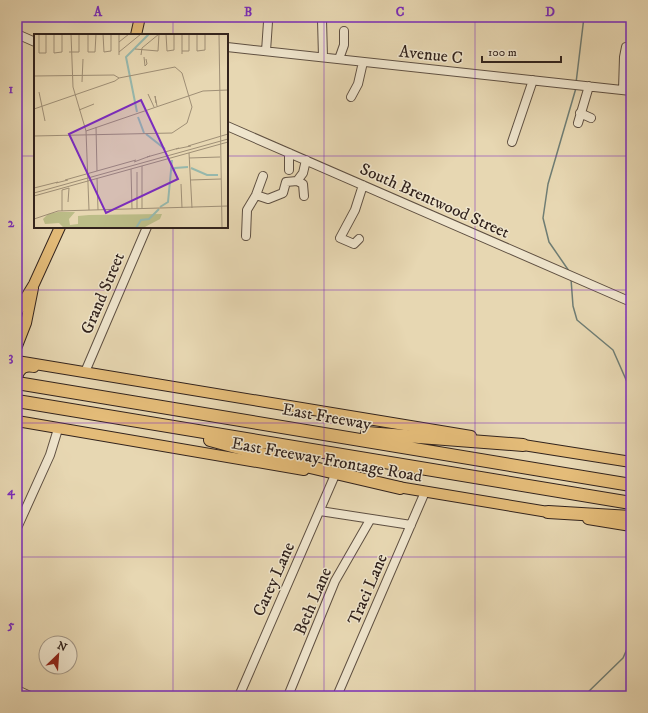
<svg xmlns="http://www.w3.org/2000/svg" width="648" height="713" viewBox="0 0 648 713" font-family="'IM FELL DW Pica',serif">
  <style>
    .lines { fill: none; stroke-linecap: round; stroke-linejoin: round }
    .stream { stroke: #6f7d74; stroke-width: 1.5 }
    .minor-casing { stroke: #5f5042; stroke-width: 10 }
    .major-casing { stroke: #32231d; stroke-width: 12 }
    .highway-casing { stroke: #32231d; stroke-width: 14 }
    .minor { stroke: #efe5cd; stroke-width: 8 }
    .major { stroke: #e4bc79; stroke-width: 10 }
    .highway { stroke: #e4bc79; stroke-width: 12 }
    .grid { fill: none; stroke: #7b2cbf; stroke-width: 1; stroke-opacity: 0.55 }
    .labels { text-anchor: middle; stroke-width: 3; stroke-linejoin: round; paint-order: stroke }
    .street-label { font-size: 17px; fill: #32231d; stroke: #efe5cd }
    .inset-river { fill: none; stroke: #97b9ae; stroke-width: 2 }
    .inset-road { fill: none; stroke: #9f8f76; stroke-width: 1 }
    .view { fill: #7b2cbf; fill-opacity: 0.15; stroke: #7b2cbf; stroke-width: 2 }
    .inset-edge { fill: none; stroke: #32231d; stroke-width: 2 }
    .neatline { fill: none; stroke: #7b2cbf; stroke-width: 1.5 }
    .grid-label { font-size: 13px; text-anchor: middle; font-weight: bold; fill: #7b2cbf }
  </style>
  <rect width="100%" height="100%" fill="#e7d7b2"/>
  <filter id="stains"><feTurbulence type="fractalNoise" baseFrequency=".005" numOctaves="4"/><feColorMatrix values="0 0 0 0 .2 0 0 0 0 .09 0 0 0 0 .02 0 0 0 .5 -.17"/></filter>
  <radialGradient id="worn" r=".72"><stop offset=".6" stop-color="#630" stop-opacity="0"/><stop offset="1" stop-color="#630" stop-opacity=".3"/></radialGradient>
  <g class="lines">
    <!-- stream -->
    <path class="stream" d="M 576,83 L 584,17
      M 569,271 L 549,242 L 543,218 L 548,184 L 576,88
      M 571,279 L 573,306 L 577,320 L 613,350 L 631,391
      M 584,696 L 623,658 L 631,640"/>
    <defs>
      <path id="minor" d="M 322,20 L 323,57
        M 17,34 L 35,42
        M 227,47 L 631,91
        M 266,51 L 268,22
        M 339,59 L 344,45 L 344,31
        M 623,90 L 624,57 L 626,47
        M 351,97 L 358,84 L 363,62
        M 580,113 L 591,118
        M 578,123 L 589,86
        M 227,126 L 631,302
        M 512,142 L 533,80
        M 289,153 L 289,170
        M 297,181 L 303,173 L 306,160
        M 256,195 L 268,199 L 283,193 L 286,182 L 297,181 L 303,184 L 304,196
        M 246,236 L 247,210 L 256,195 L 263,176
        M 359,239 L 354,244 L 340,238 L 355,210 L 363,185
        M 85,372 L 147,227
        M 320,511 L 411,525
        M 17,528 L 50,455 L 58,429
        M 17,690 L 30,696
        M 239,696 L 335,475
        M 288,696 L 335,581 L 370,520
        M 337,696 L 425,492"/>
      <path id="major" d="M 136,35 L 140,17
        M 17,312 L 34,284 L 60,227
        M 17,346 L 26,323 L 33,288
        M 17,361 L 471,436
        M 17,377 C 20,368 25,365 34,367
        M 17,421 L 304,470
        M 517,444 L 631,462
        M 392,486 L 554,513
        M 588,519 L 631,526"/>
      <path id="highway" d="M 17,383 L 631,485
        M 17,401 L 631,503
        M 367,433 L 523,445
        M 210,440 L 310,467 L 400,488
        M 548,512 L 631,517"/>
    </defs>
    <!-- minor casing -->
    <use href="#minor" class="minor-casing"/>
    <!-- major casing -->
    <use href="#major" class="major-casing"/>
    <!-- highway casing -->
    <use href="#highway" class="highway-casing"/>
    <!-- minor -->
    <use href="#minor" class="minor"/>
    <!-- major -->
    <use href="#major" class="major"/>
    <!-- highway -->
    <use href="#highway" class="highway"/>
  </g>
  <!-- grid -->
  <path class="grid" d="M 173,17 L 173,35M 324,17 L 324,696M 475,17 L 475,696M 17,156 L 35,156M 227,156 L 631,156M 173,227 L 173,696M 17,290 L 631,290M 17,423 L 631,423M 17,557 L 631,557"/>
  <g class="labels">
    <!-- street labels -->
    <g class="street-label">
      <text transform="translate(431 54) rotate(6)" y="6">Avenue C</text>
      <text transform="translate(435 200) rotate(24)" y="6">South Brentwood Street</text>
      <text transform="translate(102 293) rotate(-67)" y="6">Grand Street</text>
      <text transform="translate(327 416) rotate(10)" y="6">East Freeway</text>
      <text transform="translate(327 459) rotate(10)" y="6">East Freeway Frontage Road</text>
      <text transform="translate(273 579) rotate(-66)" y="6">Carey Lane</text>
      <text transform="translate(367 589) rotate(-67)" y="6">Traci Lane</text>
      <text transform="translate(312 601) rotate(-67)" y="6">Beth Lane</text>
    </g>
  </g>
  <!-- overview -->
  <g transform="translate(34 34)">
    <rect width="194" height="194" fill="#e7d7b2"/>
    <path d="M 24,178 L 41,178 L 35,185 L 36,191 L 44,190 L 44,182 L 55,181 L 128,180 L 126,185 L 109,194 L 30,194 L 25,189 L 11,190 L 9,185 L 14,180 Z" fill="#bcbd88"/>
    <path class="inset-river" d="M 103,78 L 92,23 L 115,0M 104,83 L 110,99M 112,100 L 131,115M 157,134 L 173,141 L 184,141M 139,137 L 141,134 L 154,133M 126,173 L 134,168 L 138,126M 102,194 L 107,186 L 115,185 L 125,175"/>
    <path class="inset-road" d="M 5,0 L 5,19 L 12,19 L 12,0M 20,0 L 20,19 L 28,18 L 28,0M 37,0 L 39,53 L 52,97 L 55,176M 54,0 L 54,18 L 61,18 L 62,0M 69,0 L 70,18 L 77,17 L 77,0M 85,0 L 85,21M 132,0 L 133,17 L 140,16 L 140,0M 148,0 L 148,20M 163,0 L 163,17 L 171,16 L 171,0M 185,0 L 188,194M 85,8 L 95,0M 101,15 L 124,17 L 125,0M 148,17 L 155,17 L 155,0M 35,18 L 45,18 L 45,0M 85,18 L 107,0M 107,21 L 108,14 L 125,0M 110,23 L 111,32 L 113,30 L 112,25M 0,42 L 80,41 L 85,44 L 141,33 L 148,39 L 158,73 L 153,89 L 138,99 L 0,102M 48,48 L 49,25M 5,58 L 11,87M 114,60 L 120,73M 122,69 L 121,62 L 123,72M 0,75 L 81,47 L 85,44M 45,76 L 60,70M 62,93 L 63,137M 52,97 L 169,57 L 194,56M 154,112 L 194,100M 142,115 L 157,112M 155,119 L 158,174M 113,123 L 145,114M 155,124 L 186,123M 100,128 L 116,122M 108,132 L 108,175M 97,135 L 98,175M 103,138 L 103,175M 63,144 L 64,176M 31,146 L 102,126M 156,146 L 187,145M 22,149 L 34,146M 147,150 L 148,174M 0,154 L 24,148M 0,159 L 194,105M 0,162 L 194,108M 28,177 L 28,156 L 35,154 L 34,168M 0,185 L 24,177 L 194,172"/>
    <path class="view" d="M 107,66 L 144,145 L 72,179 L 35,100 Z"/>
    <rect width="194" height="194" class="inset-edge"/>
  </g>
  <!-- margin -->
  <rect width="648" height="713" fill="none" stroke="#e7d7b2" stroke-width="44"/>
  <!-- north arrow -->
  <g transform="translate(58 655) rotate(25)"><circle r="19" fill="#efe5cd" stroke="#a39787"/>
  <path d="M0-3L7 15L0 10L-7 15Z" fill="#8f2418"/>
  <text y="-6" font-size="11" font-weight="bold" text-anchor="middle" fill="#32231d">N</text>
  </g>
  <!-- scale -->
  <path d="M482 56v6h79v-6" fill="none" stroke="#32231d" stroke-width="2"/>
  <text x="488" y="56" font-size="12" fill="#32231d" stroke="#efe5cd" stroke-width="3" paint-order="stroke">100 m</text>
  <rect x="22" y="22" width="604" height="669" class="neatline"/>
  <g class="grid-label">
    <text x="98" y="16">A</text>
    <text x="248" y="16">B</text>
    <text x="400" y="16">C</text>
    <text x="550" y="16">D</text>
    <text x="11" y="93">1</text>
    <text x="11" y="227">2</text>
    <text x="11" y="361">3</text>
    <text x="11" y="495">4</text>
    <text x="11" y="629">5</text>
  </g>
  <rect width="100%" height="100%" filter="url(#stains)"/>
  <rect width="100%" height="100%" fill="url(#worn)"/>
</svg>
